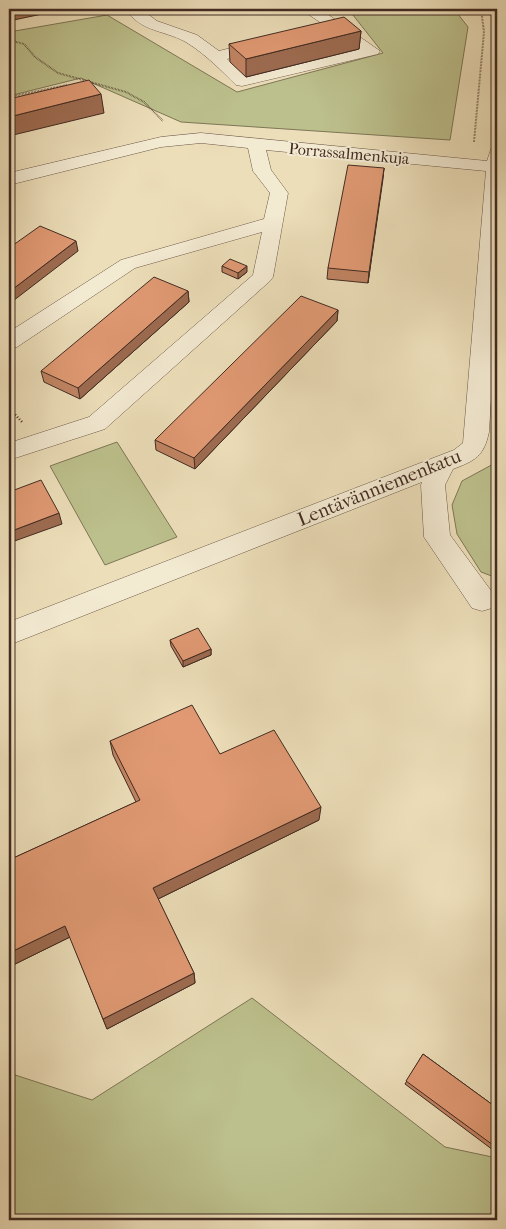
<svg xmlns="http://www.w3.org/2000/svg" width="506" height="1229" viewBox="0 0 506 1229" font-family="'IM FELL French Canon',serif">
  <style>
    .green { fill: #bcc08c; stroke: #7e7657 }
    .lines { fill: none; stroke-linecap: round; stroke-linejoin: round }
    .minor-casing { stroke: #6c5848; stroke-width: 1 }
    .path-far1 { stroke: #412b22; stroke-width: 2; stroke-dasharray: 0.5 1; stroke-linecap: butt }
    .path { stroke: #412b22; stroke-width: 2.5; stroke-dasharray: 1 2; stroke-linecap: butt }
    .minor { fill: #f3ead2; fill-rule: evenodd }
    .wall { fill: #c18463; stroke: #412b22 }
    .shaded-wall { fill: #9d6b50; stroke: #412b22 }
    .building { fill: #e09973; stroke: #412b22 }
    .labels { text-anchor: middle; stroke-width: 4; stroke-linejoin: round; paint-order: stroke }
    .far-street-label { font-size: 16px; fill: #412b22; stroke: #f3ead2 }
    .street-label { font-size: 19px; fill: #412b22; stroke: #f3ead2 }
  </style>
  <rect width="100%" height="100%" fill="#ecdeb9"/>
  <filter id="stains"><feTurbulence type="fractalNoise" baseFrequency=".004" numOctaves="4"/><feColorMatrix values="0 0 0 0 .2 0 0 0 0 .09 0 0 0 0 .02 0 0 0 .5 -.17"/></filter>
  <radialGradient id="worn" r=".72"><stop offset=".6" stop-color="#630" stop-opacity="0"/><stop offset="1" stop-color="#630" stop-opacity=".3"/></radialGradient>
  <!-- green -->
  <path class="green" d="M 356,9 L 454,9 L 468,27 L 450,140 L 181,122 L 81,78 L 9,96 L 9,32 L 107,15 L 237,92 L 383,53 L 349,10 Z
    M 117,442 L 177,537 L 105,565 L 50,466 Z
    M 497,462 L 497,578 L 481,572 L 457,534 L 452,505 L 462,481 Z
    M 252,998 L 445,1147 L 497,1158 L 497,1220 L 9,1220 L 9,1073 L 92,1100 Z"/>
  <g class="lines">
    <defs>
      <path id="minor" d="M 126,9 L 141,9 L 157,21 L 197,35 L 219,51 L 266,39 L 272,41 L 274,44 L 272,47 L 227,59 L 245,75 L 359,49 L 305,12 L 303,9 L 320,9 L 380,51 L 378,54 L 242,86 L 236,85 C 221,70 206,55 189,44 C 168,30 140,33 126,9 Z
        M 201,133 L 487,161 L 491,149 L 497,148 L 497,296 L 489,432 C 484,456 475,461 453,469 L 445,485 L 450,535 L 492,592 L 496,600 L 492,608 L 482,611 L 472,608 L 424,537 L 421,485 L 422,482 L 9,645 L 9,622 L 454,450 L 463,443 L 486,171 L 266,150 L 271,170 L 288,193 L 273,277 L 270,281 L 105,429 L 9,460 L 9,443 L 89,417 L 253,275 L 262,232 L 135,268 L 17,347 L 9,349 L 9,332 L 121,260 L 264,219 L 270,193 L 253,171 L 248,148 L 201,143 L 161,147 L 9,185 L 9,173 L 161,137 Z"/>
    </defs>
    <!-- minor casing -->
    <use href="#minor" class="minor-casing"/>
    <!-- path-far1 -->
    <path class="path-far1" d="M 9,40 L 24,44 L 35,57 L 58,73 L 126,92 L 144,102 L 163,121
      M 9,97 L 67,85
      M 474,142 L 484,32 L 481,9"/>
    <!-- path -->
    <path class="path" d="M 9,408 L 22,422"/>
    <!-- minor -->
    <use href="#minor" class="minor"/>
  </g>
  <!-- wall -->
  <path class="wall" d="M 361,31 L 359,49 L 246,77 L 230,62 L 229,44 Z
    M 384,168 L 368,283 L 327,279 L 328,268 Z
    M 222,266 L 247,272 L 238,279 L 222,272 Z
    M 188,291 L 189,302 L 80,399 L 44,382 L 41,371 Z
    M 338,310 L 337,321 L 195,469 L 156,450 L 155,440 Z
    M 170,640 L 211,649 L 211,655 L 183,667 L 171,646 Z
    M 110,741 L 220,754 L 319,820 L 158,899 L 194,973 L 195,983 L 107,1029 L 70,937 L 9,967 L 9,860 L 136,802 L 113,755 Z
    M 423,1054 L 497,1108 L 497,1153 L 405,1084 Z"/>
  <!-- shaded-wall -->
  <path class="shaded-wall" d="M 9,9 L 61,9 L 61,10 L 9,21 Z
    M 79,9 L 100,9 L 79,11 Z
    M 361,31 L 359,49 L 246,77 L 246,59 Z
    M 101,94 L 104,113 L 9,136 L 9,117 Z
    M 384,168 L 383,179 L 368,283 L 369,272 Z
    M 76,241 L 78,251 L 9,304 L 9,292 Z
    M 247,266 L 247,272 L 238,279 L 238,273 Z
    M 188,291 L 189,302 L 80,399 L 78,388 Z
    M 338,310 L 337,321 L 195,469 L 194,458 Z
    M 59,513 L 62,524 L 9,543 L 9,532 Z
    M 211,649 L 211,655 L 183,667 L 183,661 Z
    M 321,807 L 319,820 L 156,900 L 153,888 Z
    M 65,926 L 70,937 L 9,967 L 9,953 Z
    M 194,973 L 195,983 L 107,1029 L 103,1019 Z"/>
  <!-- building -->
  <path class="building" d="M 344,17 L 361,31 L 246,59 L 229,44 Z
    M 89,80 L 101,94 L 9,117 L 9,99 Z
    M 348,165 L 384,168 L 369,272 L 328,268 Z
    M 40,226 L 76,241 L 9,292 L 9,248 Z
    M 230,259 L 247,266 L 238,273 L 222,266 Z
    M 154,277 L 188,291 L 78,388 L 41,371 Z
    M 301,296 L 338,310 L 194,458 L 155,440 Z
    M 41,480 L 59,513 L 9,532 L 9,492 Z
    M 198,628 L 211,649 L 183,661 L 170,640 Z
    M 192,705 L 220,754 L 274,730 L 321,807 L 153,888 L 194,973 L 103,1019 L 65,926 L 9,953 L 9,860 L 140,800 L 110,741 Z
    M 423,1054 L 497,1108 L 497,1148 L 406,1081 Z"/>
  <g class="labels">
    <!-- far-street labels -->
    <g class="far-street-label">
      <text transform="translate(349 153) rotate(5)" y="6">Porrassalmenkuja</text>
    </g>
    <!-- street labels -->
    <g class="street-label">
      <text transform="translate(379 487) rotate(-22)" y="7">Lentävänniemenkatu</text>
    </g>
  </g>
  <!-- margin -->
  <rect width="506" height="1229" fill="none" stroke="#ecdeb9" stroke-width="30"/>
  <rect x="10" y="10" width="486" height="1209" fill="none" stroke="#412b22" stroke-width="2.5"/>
  <rect x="15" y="15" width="476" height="1199" fill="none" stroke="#412b22"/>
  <rect width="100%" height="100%" filter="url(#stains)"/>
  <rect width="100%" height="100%" fill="url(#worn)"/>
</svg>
